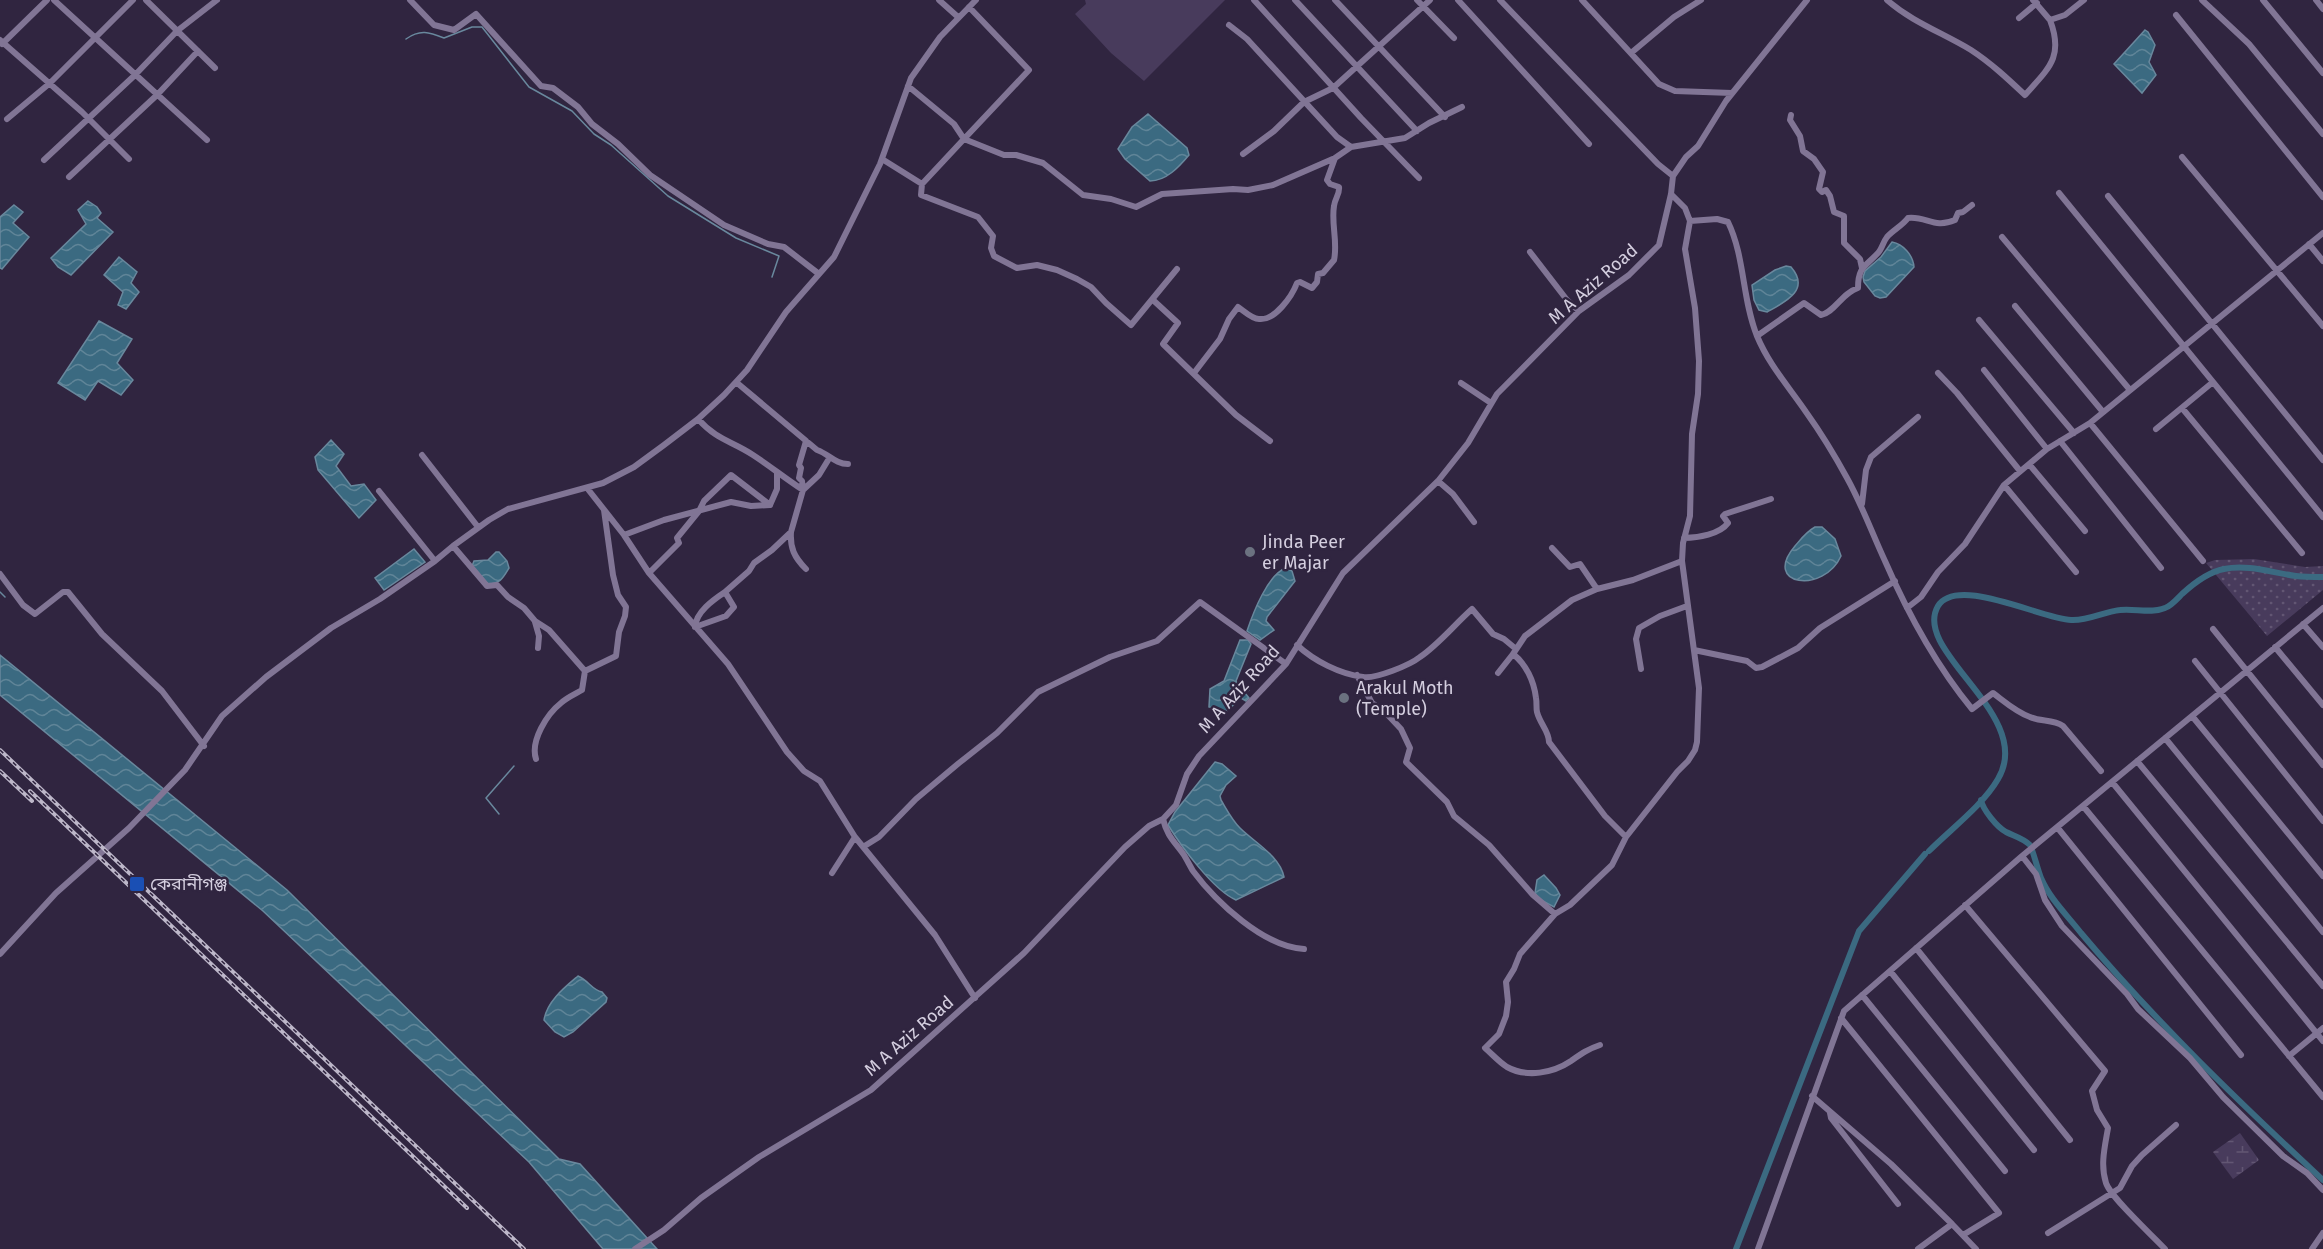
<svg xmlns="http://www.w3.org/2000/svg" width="2323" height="1249" viewBox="0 0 2323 1249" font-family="'Fira Sans','Noto Sans Bengali',sans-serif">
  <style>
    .grass { fill: #483b5c }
    .wetland { fill: url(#wetland-marsh) }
    .park { fill: url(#park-dots) }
    .water { fill: url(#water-waves); stroke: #69889d; stroke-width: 1.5 }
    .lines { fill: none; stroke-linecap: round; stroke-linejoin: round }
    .stream { stroke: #69889d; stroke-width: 1.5 }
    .canal { stroke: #3b6a81; stroke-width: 6 }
    .minor { stroke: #817595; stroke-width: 6 }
    .rail-casing { stroke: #bdb7c9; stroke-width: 4 }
    .rail { stroke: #302540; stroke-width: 1.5; stroke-dasharray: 4.5; stroke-linecap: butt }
    .worship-dot { fill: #6b7280; stroke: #302540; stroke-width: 2 }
    .transit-dot { fill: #1a4fb4; stroke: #302540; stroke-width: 2 }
    .labels { text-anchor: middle; stroke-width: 5; stroke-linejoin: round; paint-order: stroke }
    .street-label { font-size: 18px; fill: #d4cedf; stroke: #302540 }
    .poi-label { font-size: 18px; fill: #d4cedf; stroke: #302540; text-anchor: start }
  </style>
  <defs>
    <pattern id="wetland-marsh" width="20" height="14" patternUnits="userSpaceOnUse" patternTransform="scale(1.5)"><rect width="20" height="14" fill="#483b5c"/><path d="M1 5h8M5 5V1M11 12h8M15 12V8" fill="none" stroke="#625673"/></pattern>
    <pattern id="park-dots" width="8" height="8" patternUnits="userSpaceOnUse" patternTransform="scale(1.5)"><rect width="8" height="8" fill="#483b5c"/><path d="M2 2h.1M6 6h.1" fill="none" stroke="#625673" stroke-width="1.8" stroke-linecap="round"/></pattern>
    <pattern id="water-waves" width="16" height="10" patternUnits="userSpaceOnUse" patternTransform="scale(1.5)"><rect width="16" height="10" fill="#3b6a81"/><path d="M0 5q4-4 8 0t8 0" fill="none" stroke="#608598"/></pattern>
  </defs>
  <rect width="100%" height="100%" fill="#302540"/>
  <!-- grass -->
  <path class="grass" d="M 1085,0 L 1225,0 L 1144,81 L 1111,53 L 1075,14 L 1086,4 Z"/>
  <!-- wetland -->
  <path class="wetland" d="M 2240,1133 L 2259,1160 L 2233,1179 L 2213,1152 Z"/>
  <!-- park -->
  <path class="park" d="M 2254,559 L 2305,567 L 2323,566 L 2323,590 L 2267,636 L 2206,563 L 2215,560 Z"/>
  <!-- water -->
  <path class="water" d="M 2145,30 L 2148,32 L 2155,45 L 2149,62 L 2156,75 L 2142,93 L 2114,64 Z
    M 1148,114 L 1187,148 L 1189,155 C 1179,167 1166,181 1150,181 L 1125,159 L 1118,149 L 1132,127 Z
    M 88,201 L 97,207 L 101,213 L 97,218 L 113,232 L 71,275 L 58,267 L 51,258 L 86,224 L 78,210 Z
    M 14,205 L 23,212 L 13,223 L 29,237 L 2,269 L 0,268 L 0,217 Z
    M 1892,242 C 1903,244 1913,255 1914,267 L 1886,297 L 1880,298 L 1875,296 L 1864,282 L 1863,277 L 1865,271 L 1881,257 Z
    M 119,257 L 137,272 L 131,283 L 139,292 L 126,309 L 118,305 L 123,292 L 104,275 Z
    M 1786,266 L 1791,267 C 1811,290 1785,302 1767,312 L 1759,310 L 1754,300 L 1752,285 L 1775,270 Z
    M 99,321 L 132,339 L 117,363 L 133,380 L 121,395 L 98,381 L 85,400 L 58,383 Z
    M 331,440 L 344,454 L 336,466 L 351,486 L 364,484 L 376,500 L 359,518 L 318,470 L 315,457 Z
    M 1815,527 L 1822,527 L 1835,539 L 1841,556 C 1824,594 1761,586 1795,546 C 1801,539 1806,532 1815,527 Z
    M 414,549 L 425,562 L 384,590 L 375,578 Z
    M 496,552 L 499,552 L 507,561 L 509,568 C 503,578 500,584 488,584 L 472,566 L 474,561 L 488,560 Z
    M 1286,568 L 1292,571 L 1295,581 L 1267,617 L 1266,621 L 1274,630 L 1260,640 L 1247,631 C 1253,613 1268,574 1286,568 Z
    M 1240,640 L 1248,640 L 1251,644 L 1236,681 L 1240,689 L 1246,687 L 1249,690 L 1245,693 L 1249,698 L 1246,701 L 1241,698 L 1227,711 L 1209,707 L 1210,689 L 1224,681 Z
    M 0,655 L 287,890 L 559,1159 L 580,1164 L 657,1249 L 603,1249 L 529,1162 L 263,911 L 0,695 Z
    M 1215,762 L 1222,764 L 1236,776 L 1226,785 L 1220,796 L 1221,800 C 1227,810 1232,820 1240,828 C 1254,842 1280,856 1284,877 L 1236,900 C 1213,890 1181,846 1168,825 L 1175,812 Z
    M 1544,875 L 1556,888 L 1560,895 L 1554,907 L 1539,899 L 1535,893 L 1537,880 Z
    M 578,976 C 588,980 592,990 602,992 L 607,998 L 606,1002 L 573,1032 L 564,1037 L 555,1032 L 544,1020 C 547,1001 565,987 578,976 Z"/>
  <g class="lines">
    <!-- stream -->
    <path class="stream" d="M 406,39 C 420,29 429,32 444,38 L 472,27 L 482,27 L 529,87 L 572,111 L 594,134 L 611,145 L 668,196 L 736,238 L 779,256 L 772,277
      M 0,592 L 5,597
      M 499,814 L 486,798 L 514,766"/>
    <!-- canal -->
    <path class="canal" d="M 1981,800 C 1983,810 1997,827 2006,832 C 2014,836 2023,838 2030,845 C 2032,847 2038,871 2041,878 C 2050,899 2067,915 2081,933 C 2155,1021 2239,1102 2323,1180
      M 1929,851 C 1951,829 1983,805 1998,779 C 2036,715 1911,652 1938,606 C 1957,575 2042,619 2071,620 C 2088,621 2103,612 2120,610 C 2134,608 2151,614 2165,608 C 2171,606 2177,599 2182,594 C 2194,583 2208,572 2224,569 C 2248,564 2273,573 2296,576 C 2305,577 2314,577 2323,577
      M 1736,1249 L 1859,931 L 1925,854"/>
    <!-- minor -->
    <path class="minor" d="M 54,0 L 207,140
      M 146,0 L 215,68
      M 410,0 L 434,25 L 454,30 L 476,14 L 541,86 L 553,88 L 578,107 L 592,124 L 618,144 L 650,175 L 724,225 L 768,244 L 784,247 L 819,274
      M 939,0 L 958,17
      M 1254,0 L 1361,118 L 1419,178
      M 1295,0 L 1417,131
      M 1335,0 L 1445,117
      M 1417,0 L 1454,38
      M 1458,0 L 1589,144
      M 1500,0 L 1658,164 L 1673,176
      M 1582,0 L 1659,84 L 1675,91 L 1732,93
      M 1887,0 C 1912,22 1943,33 1971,50 C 1991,63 2008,79 2025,95 C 2049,68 2064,57 2050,20 L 2065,15 L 2084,0
      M 2033,0 L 2050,20
      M 2202,0 L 2249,44 L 2323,134
      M 2263,0 L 2323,73
      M 2316,0 L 2323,9
      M 969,7 L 1029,70 L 964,139 L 1004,155 L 1016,155 L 1043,163 L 1083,195 L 1111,199 L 1136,207 L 1162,194 L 1233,189 L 1248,190 L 1273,185 L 1335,158 L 1351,147 L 1405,138 L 1429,123 L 1462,107
      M 2176,15 L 2323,197
      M 2019,18 L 2037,3
      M 1229,25 L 1247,39 L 1337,137 L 1351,147
      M 0,40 L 82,112 L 129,159
      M 2,44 L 47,0
      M 1631,53 L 1674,17 L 1701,0
      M 908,86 L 954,124 L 964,139 L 922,184
      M 1791,115 L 1790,120 L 1800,136 L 1803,151 L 1814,159 L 1823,172 L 1819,189 L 1822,192 L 1826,190 L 1830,196 L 1834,212 L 1844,216 L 1844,243 L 1860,259 L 1862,268
      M 7,119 L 50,83 L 133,0
      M 1243,154 L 1274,131 L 1304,102 L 1333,88 L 1430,0
      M 2182,157 L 2323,326
      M 882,159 L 922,184 L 921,195 L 978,217 L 993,236 L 991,248 L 994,256 L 1017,268 L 1037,265 L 1057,270 L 1077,279 L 1091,287 L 1106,303 L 1131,325 L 1177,269
      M 44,160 L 135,75 L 177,31 L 217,0
      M 69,177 L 157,95 L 198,51
      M 2059,193 L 2323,517
      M 2108,196 L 2323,460
      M 1690,221 L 1717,219 L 1728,222 C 1745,257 1742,299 1757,336 C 1769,365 1789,387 1806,412 C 1821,433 1835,456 1847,478 C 1862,505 1872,533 1885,561 C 1908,614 1935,664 1972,709 L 1993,693 C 2005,702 2016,712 2030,717 C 2041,722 2053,719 2063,726 L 2101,771
      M 2002,237 L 2130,390
      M 2309,244 L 2323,261
      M 1530,252 L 1567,300 L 1579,311
      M 1153,300 L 1178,323 L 1163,344 L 1236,415 L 1270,441
      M 2015,306 L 2103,412
      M 1979,320 L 2074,433
      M 1757,336 L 1804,303 L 1821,315 C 1834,313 1842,293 1858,288 C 1858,267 1865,267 1878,253 C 1882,249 1883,242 1887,237 C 1893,230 1902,226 1908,218 C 1927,216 1934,229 1955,220 L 1958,213 L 1963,212 L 1972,205
      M 1984,370 L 2047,449
      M 1194,373 L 1220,339 L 1229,319 L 1238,307 C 1244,311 1252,319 1259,319 C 1275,321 1292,296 1297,283 L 1300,282 L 1312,288 L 1317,282 L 1318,274 L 1323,273 L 1334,260 C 1338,242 1331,224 1334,206 C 1335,198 1340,194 1339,187 L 1330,184 L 1327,180 L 1335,158
      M 1938,373 L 1957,393 L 2020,471
      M 736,382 L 817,450 C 829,454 835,464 848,464
      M 1461,383 L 1491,403
      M 2182,408 L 2302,553
      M 698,419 C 718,441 730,440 753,455 C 770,466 786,479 803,490 L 791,532
      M 2090,423 L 2203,561
      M 2156,429 L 2213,382
      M 806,441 L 799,465 L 801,468 L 799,478 L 802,481 L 803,490 L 819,475 L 830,457
      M 2060,441 L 2161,568
      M 422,455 L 478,527
      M 2029,464 L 2085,531
      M 1438,481 L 1453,494 L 1474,522
      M 2004,485 L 2076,572
      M 587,488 L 624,535 L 649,573 L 728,664 L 787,752 L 804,771 L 820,781 L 855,837 L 935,935 L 975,998
      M 379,491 L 435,561
      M 1862,504 L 1866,470 L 1871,457 L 1918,417
      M 770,505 L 777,489 L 777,473
      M 624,535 L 664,520 L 731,502 L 751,506 L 770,505 L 731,475 L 704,501 L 699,511 L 677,538 L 679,543 L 649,573
      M 1684,538 C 1698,538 1720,534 1728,523 L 1723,516 L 1725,514 L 1771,499
      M 453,546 L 487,586 L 497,585 L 508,597 L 524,608 L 535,621 L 549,630 L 585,671 L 582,690 C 575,694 566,698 561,703 C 547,714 530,741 536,759
      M 1552,548 L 1570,567 L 1580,564 L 1597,589
      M 0,574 L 23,605 L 35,614 L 63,592 L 68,592 L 102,634 L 162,691 L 204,746
      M 725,592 C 713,600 696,612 695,627 L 726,616 L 734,607 L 725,592 L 749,571 L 754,563 L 772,550 L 791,532 C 790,548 794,557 806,569
      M 1907,608 L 1921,597 L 1938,572 L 1965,544 L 2004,485 L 2047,449 L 2090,423 L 2323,233
      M 535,622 L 539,636 L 538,648
      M 2303,624 L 2323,647
      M 2213,629 L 2323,765
      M 1297,645 C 1314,661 1340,674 1363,677 C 1376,679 1410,665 1420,657 C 1439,644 1454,625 1472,609 L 1493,634 L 1504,639 L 1516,649
      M 2275,647 L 2323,705
      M 1694,650 L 1747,661 L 1756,668 L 1762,667 L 1798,648 L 1820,628 L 1895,581
      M 2195,661 L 2323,821
      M 1641,669 L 1636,639 L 1639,628 L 1660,616 L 1687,606
      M 585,671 L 616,656 L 619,632 L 625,616 L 626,607 L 618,595 L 613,575 L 604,510
      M 1498,673 L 1513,654
      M 1357,675 L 1372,703 L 1386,713 L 1401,729 L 1410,748 L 1406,762 L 1447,802 L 1454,816 L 1489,845 L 1533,895 L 1555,914
      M 2192,716 L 2323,876
      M 2165,738 L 2323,932
      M 2137,761 L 2323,986
      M 2112,782 L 2323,1041
      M 2083,806 L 2323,1097
      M 1163,819 C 1167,836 1174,841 1184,855 C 1187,860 1190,866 1193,871 C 1216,902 1264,947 1304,949
      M 2057,827 L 2241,1055
      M 1626,837 L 1605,816 L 1549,742 C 1549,731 1540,724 1537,712 C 1536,708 1537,703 1536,698 C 1534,681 1526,664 1513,654 L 1525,636 L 1572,600 L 1597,589 L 1633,580 L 1682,561
      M 863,847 L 879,837 L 916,799 L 959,763 L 997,733 L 1038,692 L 1110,657 L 1157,641 L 1200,602 L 1286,664
      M 2022,856 L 2036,874 L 2045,900 L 2062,926 L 2127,994 L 2138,1009 L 2190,1058 L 2223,1097 L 2283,1156 L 2307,1173 L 2323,1190
      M 832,873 L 855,837
      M 1965,905 L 2105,1071 L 2092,1091 L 2097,1110 L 2108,1128 C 2105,1146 2100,1165 2106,1183 C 2111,1198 2152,1235 2165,1249
      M 1916,948 L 2070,1140
      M 0,954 L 56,893 L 129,828 L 185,770 L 222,716 L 266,677 L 331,628 L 380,599 L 435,561 L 453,546 L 489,520 L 508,509 L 603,483 L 634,467 L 664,445 L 698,419 L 724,395 L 747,370 L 786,312 L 834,257 L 880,164 L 911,78 L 940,37 L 976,0
      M 1890,971 L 2034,1150
      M 1862,995 L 2005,1171
      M 1841,1018 L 1999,1213 L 1963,1235
      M 1600,1045 C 1588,1049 1581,1054 1571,1061 C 1553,1073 1527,1078 1507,1067 C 1499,1062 1492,1054 1485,1048 L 1499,1034 L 1506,1016 L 1508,1002 L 1506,982 L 1514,969 L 1520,954 L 1555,914 L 1570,905 L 1612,865 L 1626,837 L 1677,772 L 1688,761 L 1695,750 L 1697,742 L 1699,688 L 1682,561 L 1683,543 L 1690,516 L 1692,434 L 1698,394 L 1699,361 L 1695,308 L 1685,249 L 1690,221 L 1685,208 L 1671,194
      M 2289,1056 L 2323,1028
      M 1812,1096 L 1891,1164 L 1952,1224 L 1918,1249
      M 1830,1113 L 1831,1118 L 1898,1204
      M 1952,1224 L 1976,1249
      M 2048,1233 L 2120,1188 L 2132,1166 L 2142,1155 L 2176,1125
      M 635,1249 L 664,1230 L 701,1198 L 759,1157 L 871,1090 L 1024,953 L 1125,847 L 1149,826 L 1163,819 L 1176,805 L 1187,774 L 1199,756 L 1286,664 L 1343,573 L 1438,481 L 1468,443 L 1497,394 L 1579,311 L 1629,275 L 1659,245 L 1671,194 L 1673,176 L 1686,157 L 1698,146 L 1726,101 L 1807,0
      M 1758,1249 L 1844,1011 L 2022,856 L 2323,608
      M 2312,1249 L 2323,1233"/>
    <defs>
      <path id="rail" d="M 0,750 L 524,1249
        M 0,771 L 32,801
        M 30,791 L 467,1208"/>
    </defs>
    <!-- rail casing -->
    <use href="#rail" class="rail-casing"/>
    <!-- rail -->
    <use href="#rail" class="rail"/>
  </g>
  <!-- markers -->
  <g class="worship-dot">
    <circle cx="1250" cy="552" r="6"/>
    <circle cx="1344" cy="698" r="6"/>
  </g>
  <rect class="transit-dot" x="129" y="876" width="16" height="16" rx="3"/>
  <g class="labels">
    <!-- street labels -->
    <g class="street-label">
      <text transform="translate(1593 284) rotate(-41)" y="6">M A Aziz Road</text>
      <text transform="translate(1239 689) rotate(-48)" y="6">M A Aziz Road</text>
      <text transform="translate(909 1036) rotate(-41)" y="6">M A Aziz Road</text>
    </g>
    <!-- poi labels -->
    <g class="poi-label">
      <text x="1262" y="548">Jinda Peer<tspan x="1262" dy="21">er Majar</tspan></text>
      <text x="1356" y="694">Arakul Moth<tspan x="1356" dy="21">(Temple)</tspan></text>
      <text x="150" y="890">কেরানীগঞ্জ</text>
    </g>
  </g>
</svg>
